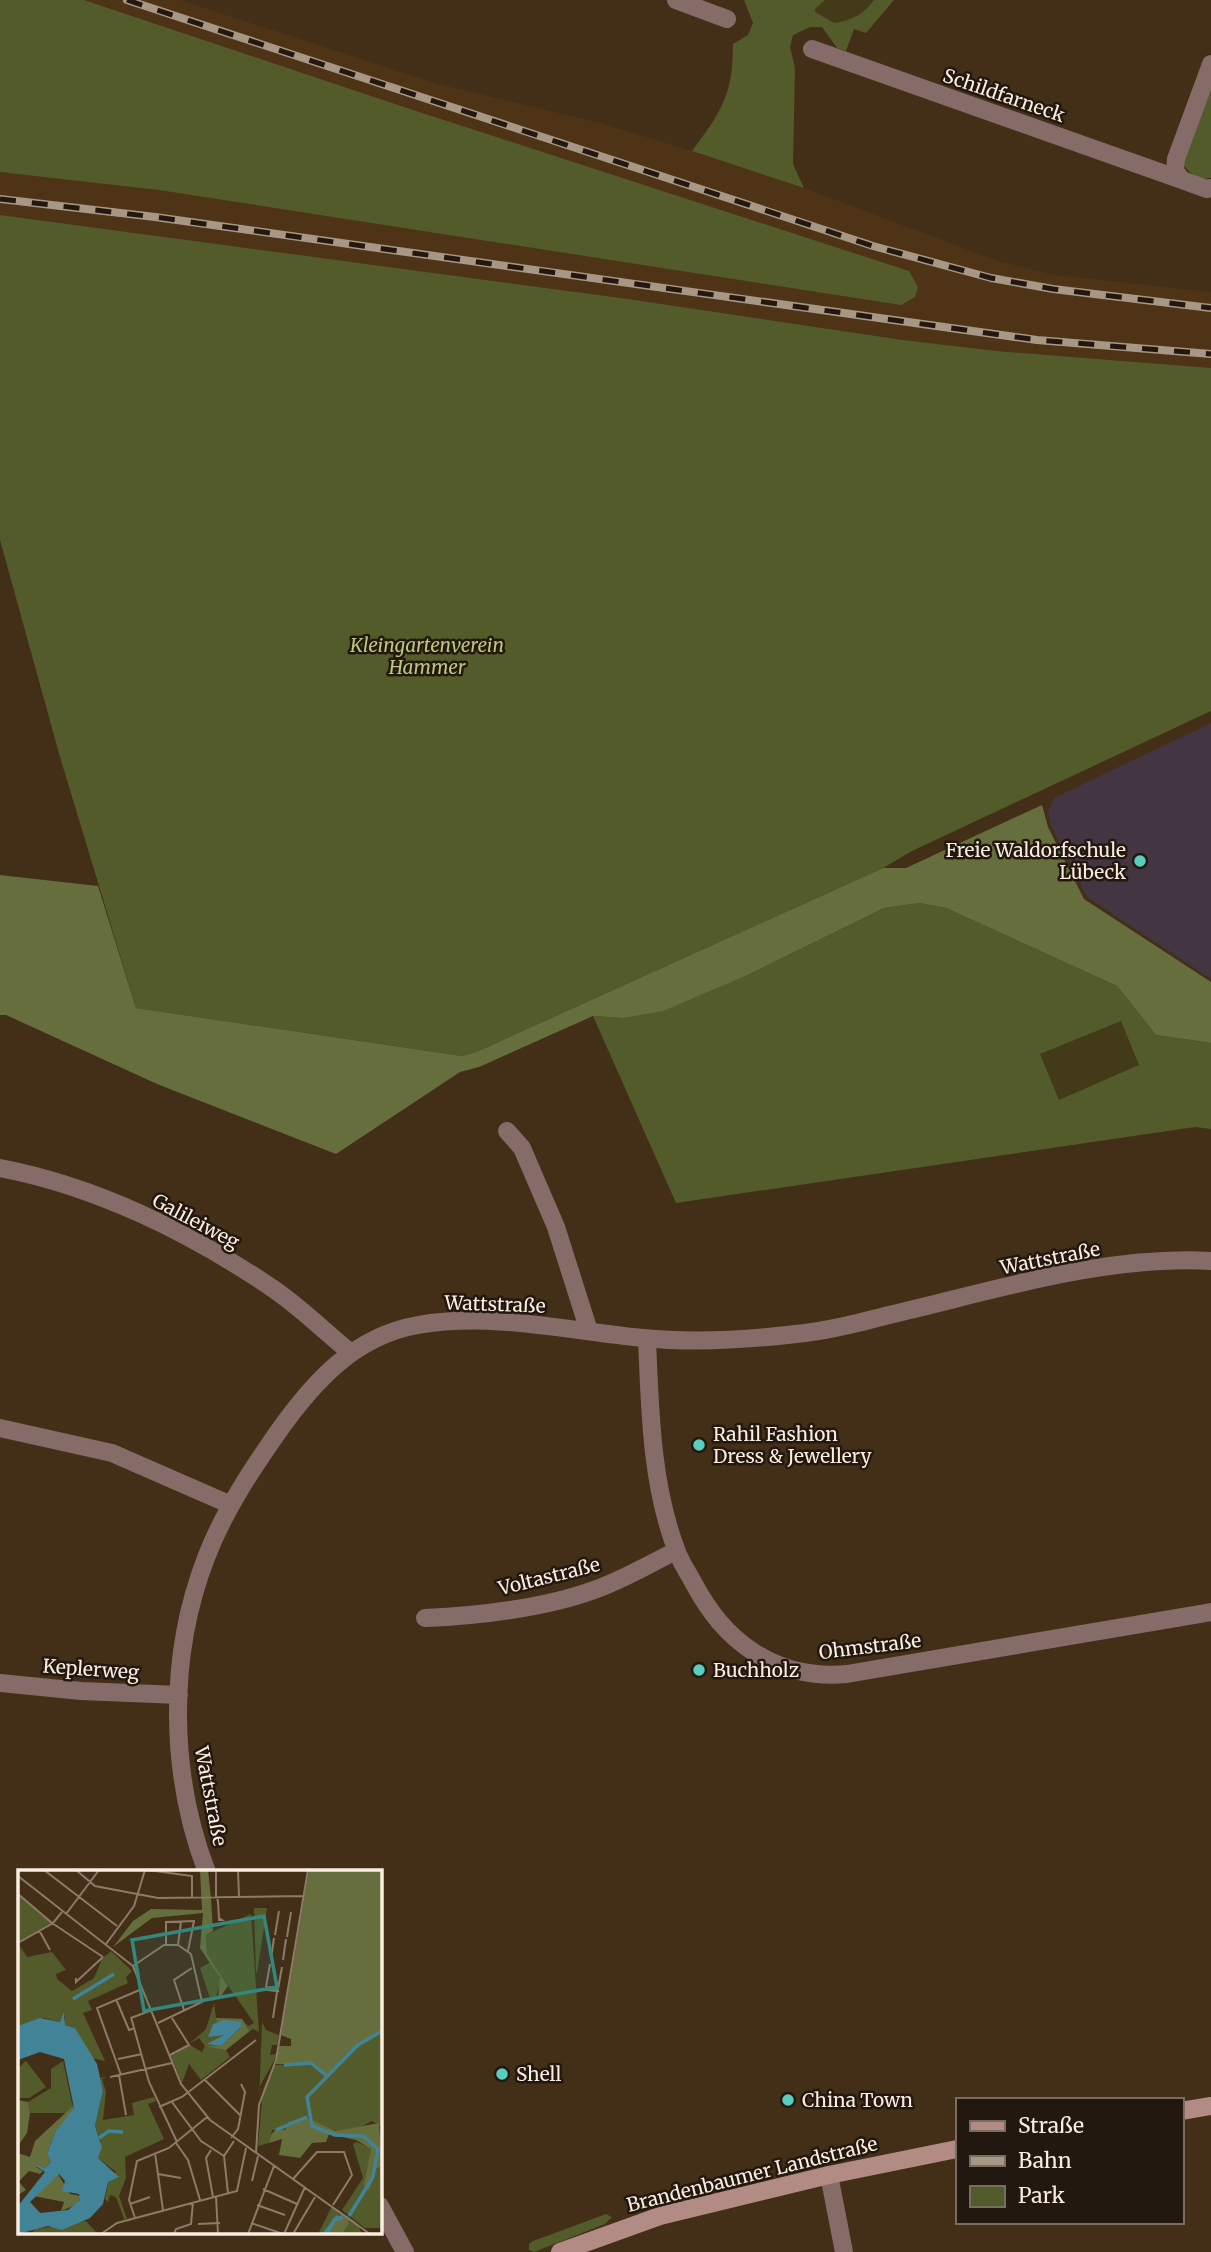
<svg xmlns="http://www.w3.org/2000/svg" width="1211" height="2252" viewBox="0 0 1211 2252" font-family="Merriweather,serif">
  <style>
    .built { fill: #4e3317 }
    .education { fill: #433542 }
    .green { fill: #525b29 }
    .forest { fill: #656e3c }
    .sand { fill: #433a1a }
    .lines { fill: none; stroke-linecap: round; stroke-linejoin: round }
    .street { stroke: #856c68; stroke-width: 18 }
    .secondary { stroke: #b38b85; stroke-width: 18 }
    .rail-casing { stroke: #a99786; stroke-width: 8 }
    .rail { stroke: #22180f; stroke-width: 5; stroke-dasharray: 16; stroke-linecap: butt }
    .poi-dot { fill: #59cebe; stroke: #22180f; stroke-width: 2.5 }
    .labels { text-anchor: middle; stroke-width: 5; stroke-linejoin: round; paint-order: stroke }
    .street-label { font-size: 19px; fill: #fbede0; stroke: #22180f }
    .park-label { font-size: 19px; font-style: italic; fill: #bbc97b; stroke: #22180f }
    .poi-label { font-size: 19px; fill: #fbede0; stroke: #22180f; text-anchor: start }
    .inset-river { fill: none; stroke: #438398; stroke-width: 3.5 }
    .inset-road { fill: none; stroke: #8d7a67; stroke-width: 2 }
    .view { fill: #32887f; fill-opacity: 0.15; stroke: #32887f; stroke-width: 3.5 }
    .inset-edge { fill: none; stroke: #fbede0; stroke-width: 3.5 }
  </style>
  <rect width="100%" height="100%" fill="#432e17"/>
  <!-- built -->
  <path class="built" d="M 0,0 L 180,0 L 438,84 L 600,123 L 692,151 L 804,188 L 998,261 L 1054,275 L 1211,292 L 1211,368 L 997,351 L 903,340 L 621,298 L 0,215 Z"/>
  <!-- education -->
  <path class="education" d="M 1211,723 L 1211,979 L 1087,897 L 1051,825 L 1048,811 L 1054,798 Z"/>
  <!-- green -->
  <path class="green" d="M 0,0 L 84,0 L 404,107 L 909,271 L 918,287 L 915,297 L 901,305 L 159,190 L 0,172 Z
    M 744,0 L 894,0 L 866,33 L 854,29 L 846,51 L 837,48 L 822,27 L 810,27 L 793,35 L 790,47 L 795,68 L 793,164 L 804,188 L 692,151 C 722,111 733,94 733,44 L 748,35 L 753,23 Z
    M 1211,80 L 1211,178 C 1199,180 1187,174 1183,162 Z
    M 0,215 L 621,298 L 903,340 L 997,351 L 1211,368 L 1211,711 L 912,851 L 883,868 L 476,1052 L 462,1056 L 136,1008 L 60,757 L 0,540 Z
    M 919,903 L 946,908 L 1117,986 L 1156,1035 L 1211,1043 L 1211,1129 L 1195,1127 L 676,1203 L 593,1016 L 622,1018 L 752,973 L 884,908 Z
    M 606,2214 L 612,2217 L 605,2224 L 534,2252 L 529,2250 L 529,2244 L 533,2241 Z"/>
  <!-- forest -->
  <path class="forest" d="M 1042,805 L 1048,827 L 1084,899 L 1211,982 L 1211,1043 L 1156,1035 L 1117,986 L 946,908 L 919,903 L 884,908 L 752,973 L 663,1011 L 622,1018 L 593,1016 L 479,1067 L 460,1072 L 336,1154 L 157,1084 L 6,1015 L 0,1015 L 0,875 L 98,886 L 136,1008 L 462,1056 L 476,1052 L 883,868 L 906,868 Z"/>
  <!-- sand -->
  <path class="sand" d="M 825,0 L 874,0 C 864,14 851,21 834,23 L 815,12 L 815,9 Z
    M 1121,1021 L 1139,1065 L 1059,1100 L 1040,1054 Z"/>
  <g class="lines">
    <!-- street -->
    <path class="street" d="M 676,0 L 727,19
      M 812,49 L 1182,180
      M 1211,64 L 1176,159 L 1175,171 L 1182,180 L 1207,189 L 1211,188
      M 507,1131 L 522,1148 L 556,1227 L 589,1331
      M 0,1168 C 96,1186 191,1233 272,1288 C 299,1306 324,1331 350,1352
      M 647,1339 C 650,1409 651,1483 676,1549 C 680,1561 687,1571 693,1582 C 709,1612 727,1635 755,1653 C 784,1671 813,1677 847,1674 L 1211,1612
      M 0,1428 L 112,1453 L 231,1505
      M 425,1618 C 477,1616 545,1608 594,1590 C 623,1580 649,1564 676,1551
      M 0,1683 L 81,1691 L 179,1695
      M 207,1872 C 169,1774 168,1656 206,1558 C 223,1513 250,1472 278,1432 C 314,1381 355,1336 418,1325 C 492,1312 569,1331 643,1338 C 693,1343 746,1340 796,1334 C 827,1331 858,1323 889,1315 C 993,1291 1103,1255 1211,1261
      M 829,2175 L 844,2252
      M 380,2206 L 405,2252"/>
    <!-- secondary -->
    <path class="secondary" d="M 1181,2111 L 1211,2106
      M 560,2252 L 660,2216 L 829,2175 L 957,2149"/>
    <defs>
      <path id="rail" d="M 127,0 L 873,246 L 991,278 L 1053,289 L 1211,308
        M 0,199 L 155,217 L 1037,340 L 1211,354"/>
    </defs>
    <!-- rail casing -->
    <use href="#rail" class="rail-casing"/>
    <!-- rail -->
    <use href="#rail" class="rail"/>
  </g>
  <!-- markers -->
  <g class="poi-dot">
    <circle cx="1140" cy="861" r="7"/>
    <circle cx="699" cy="1445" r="7"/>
    <circle cx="699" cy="1670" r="7"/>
    <circle cx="502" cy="2074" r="7"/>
    <circle cx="788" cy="2100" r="7"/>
  </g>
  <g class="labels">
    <!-- street labels -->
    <g class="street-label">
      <text transform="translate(1004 95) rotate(19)" y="7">Schildfarneck</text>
      <text transform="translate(196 1221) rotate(28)" y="7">Galileiweg</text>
      <text transform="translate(1050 1258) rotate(-11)" y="7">Wattstraße</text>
      <text transform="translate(495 1304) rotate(2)" y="7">Wattstraße</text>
      <text transform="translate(549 1576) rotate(-14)" y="7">Voltastraße</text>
      <text transform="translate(870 1646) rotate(-7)" y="7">Ohmstraße</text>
      <text transform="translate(91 1669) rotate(4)" y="7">Keplerweg</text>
      <text transform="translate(211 1796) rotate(79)" y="7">Wattstraße</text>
      <text transform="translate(752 2174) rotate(-14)" y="7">Brandenbaumer Landstraße</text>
    </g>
    <!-- park labels -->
    <g class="park-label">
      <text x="427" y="652">Kleingartenverein<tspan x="427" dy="22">Hammer</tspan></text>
    </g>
    <!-- poi labels -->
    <g class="poi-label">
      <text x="1126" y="857" text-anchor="end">Freie Waldorfschule<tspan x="1126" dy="22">Lübeck</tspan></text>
      <text x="713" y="1441">Rahil Fashion<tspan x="713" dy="22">Dress &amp; Jewellery</tspan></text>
      <text x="713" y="1677">Buchholz</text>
      <text x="516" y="2081">Shell</text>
      <text x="802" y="2107">China Town</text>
    </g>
  </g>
  <!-- overview -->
  <g transform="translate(18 1870)">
    <rect width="364" height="364" fill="#432e17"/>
    <path d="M 0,25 L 34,52 L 0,73 L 9,87 L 34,82 L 48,100 L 38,104 L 39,109 L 54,121 L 76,108 L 84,89 L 93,81 L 114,101 L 108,107 L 110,113 L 70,131 L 74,140 L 65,143 L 87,191 L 74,188 L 55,157 L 47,155 L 47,145 L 42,152 L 26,148 L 0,156 ZM 236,38 L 249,38 L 239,103 L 238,102 ZM 233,44 L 241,162 L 235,159 L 208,180 L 212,187 L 183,210 L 171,194 L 164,213 L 153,186 L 172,175 L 184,182 L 187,176 L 181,168 L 171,174 L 188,159 L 196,133 L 198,148 L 224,149 L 230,156 L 236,153 L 189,85 L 188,65 ZM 193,92 L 203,111 L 197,130 L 193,131 L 182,98 ZM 244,152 L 248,160 L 261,165 L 259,175 L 254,175 L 252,185 L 258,184 L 256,191 L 242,216 L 241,231 ZM 364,160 L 364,257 L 354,251 L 335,261 L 319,261 L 289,249 L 269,253 L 266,260 L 254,260 L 251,273 L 240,276 L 245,220 L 256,195 L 292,194 L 310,208 L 340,174 ZM 8,191 L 28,217 L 11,228 L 0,228 L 0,198 ZM 45,191 L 55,238 L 50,243 L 12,243 L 10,232 L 33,218 L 33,199 ZM 90,207 L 84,209 L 88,222 L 85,250 L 116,245 L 114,233 L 136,227 L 138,231 L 130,234 L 146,269 L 107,287 L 108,308 L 101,326 L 109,349 L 106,349 L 98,327 L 92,325 L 90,332 L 87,329 L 90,312 L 98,302 L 80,288 L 83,272 L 77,256 L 85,222 L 82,208 ZM 338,272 L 353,278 L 351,304 L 356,310 L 358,299 L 364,296 L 364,358 L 347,358 L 324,340 L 345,308 L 335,274 ZM 314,336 L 335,350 L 339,353 L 344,364 L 324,364 L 331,354 L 330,347 L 315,349 L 308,364 L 300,364 ZM 68,351 L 79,363 L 12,364 L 18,359 Z" fill="#525b29"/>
    <path d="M 182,0 L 190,0 L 193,28 L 195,61 L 188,65 L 189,84 L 210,116 L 200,130 L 202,108 L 182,78 L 185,43 L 134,48 L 95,77 L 115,51 L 133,39 L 184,40 ZM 291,0 L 364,0 L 364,160 L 340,174 L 310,208 L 292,194 L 258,194 L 261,176 L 273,176 L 273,169 L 263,165 ZM 198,148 L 224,149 L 231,161 L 208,180 L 187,176 L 203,176 L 223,158 L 223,152 L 199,152 ZM 0,230 L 10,232 L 12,243 L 9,263 L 0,276 ZM 56,235 L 55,241 L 37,262 L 29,284 L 33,292 L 27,298 L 18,297 L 25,301 L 22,304 L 11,301 L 5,307 L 1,312 L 8,320 L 0,325 L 0,283 L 12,287 L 17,271 ZM 287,247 L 318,261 L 361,253 L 364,296 L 358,299 L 351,320 L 346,315 L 353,279 L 338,270 L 311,264 L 308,272 L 294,273 L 282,288 L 261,285 L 264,269 L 251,273 L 253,265 L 257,260 L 267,260 L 270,252 ZM 40,304 L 52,324 L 63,326 L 60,334 L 43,341 L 46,332 L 16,326 ZM 330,346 L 331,354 L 324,364 L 308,364 L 315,349 Z" fill="#656e3c"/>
    <path d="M 46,142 L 47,155 L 57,158 L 79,194 L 85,221 L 77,256 L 84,277 L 80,288 L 101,307 L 90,312 L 85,334 L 72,348 L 44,360 L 30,356 L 0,364 L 0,336 L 27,302 L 17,295 L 27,298 L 33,292 L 29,284 L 37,262 L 56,238 L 46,189 L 22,182 L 0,190 L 0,156 L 22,148 L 42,152 ZM 41,304 L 47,311 L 44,321 L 61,324 L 62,330 L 50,340 L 22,343 L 12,332 ZM 206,150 L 223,152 L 223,157 L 203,176 L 189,174 L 206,165 L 190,167 L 195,154 Z" fill="#438398" fill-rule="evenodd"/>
    <path class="inset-river" d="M 55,129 L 96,104M 266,195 L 293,193 L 309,206M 258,260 L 289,247M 81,268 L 91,261 L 105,262M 331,346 L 355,307 L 360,279 L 345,266 L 317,265 L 294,256 L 289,227 L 340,175 L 364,161M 306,364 L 320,346M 309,364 L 316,350 L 325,347"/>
    <path class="inset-road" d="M 26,0 L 99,56M 58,0 L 77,16 L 140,28 L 286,26M 130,0 L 174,6 L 174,28M 198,0 L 198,27M 220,0 L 221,27M 0,6 L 115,96 L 163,214 L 192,250 L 352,364M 0,24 L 34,53M 199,27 L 200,32 L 201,48 L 201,50 L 204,50 L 201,48M 48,44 L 81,0M 34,53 L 85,87M 21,60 L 32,80M 257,65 L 261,41M 269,67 L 273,42M 0,73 L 35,53 L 44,42M 88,74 L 116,36 L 127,0M 148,74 L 148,52 L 176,51 L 170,81M 160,75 L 163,52M 253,89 L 256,68M 265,90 L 268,69M 115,96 L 146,75 L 160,75 L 173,84 L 184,132 L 140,153M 58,108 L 58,112 L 85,87M 248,117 L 252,94M 250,117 L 259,119 L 260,121 L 248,120 ZM 260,119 L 264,97M 98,129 L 111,160 L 117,158M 166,140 L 156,110 L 174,98M 113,147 L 131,212 L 159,272M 113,148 L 134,140M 255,148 L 259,122M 152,185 L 171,175 L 154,148M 100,189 L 124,184M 101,205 L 108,245M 103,205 L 79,138 L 124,119M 92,207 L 154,193M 186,209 L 222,245M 154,232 L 183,271 L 206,286M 141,237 L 164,227 L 238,170M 213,268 L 220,259 L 227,222 L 223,214M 158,273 L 170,290 L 182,330M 193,280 L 188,288 L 195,327M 137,283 L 145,340M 238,283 L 241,235 L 258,190 L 290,0M 140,304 L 163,308M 275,309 L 299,282 L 326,282 L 334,305 L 315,335M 234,311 L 240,286M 245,319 L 279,334M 210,323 L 206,286 L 216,271M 198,326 L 200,364M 112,334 L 132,327M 239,335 L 267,345M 117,348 L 111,330 L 119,291 L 151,278 L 189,247M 233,353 L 265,364M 180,354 L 202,353M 83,364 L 99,353 L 219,321 L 228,278M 156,364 L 158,359 L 173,354 L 175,332M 230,364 L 256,296M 266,364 L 287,317M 275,364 L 297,327"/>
    <path class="view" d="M 246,46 L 259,117 L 126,141 L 114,70 Z"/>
    <rect width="364" height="364" class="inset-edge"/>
  </g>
  <!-- legend -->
  <rect x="956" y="2098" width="228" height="126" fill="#22180f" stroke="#796d63" stroke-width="2"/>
  <rect x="970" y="2121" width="35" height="10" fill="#b38b85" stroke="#796d63" stroke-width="2"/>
  <text x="1018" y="2133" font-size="21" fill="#fbede0">Straße</text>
  <rect x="970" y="2156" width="35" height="10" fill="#a99786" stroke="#796d63" stroke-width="2"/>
  <text x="1018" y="2168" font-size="21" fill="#fbede0">Bahn</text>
  <rect x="970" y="2186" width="35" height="21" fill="#525b29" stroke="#796d63" stroke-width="2"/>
  <text x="1018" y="2203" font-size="21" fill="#fbede0">Park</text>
</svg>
